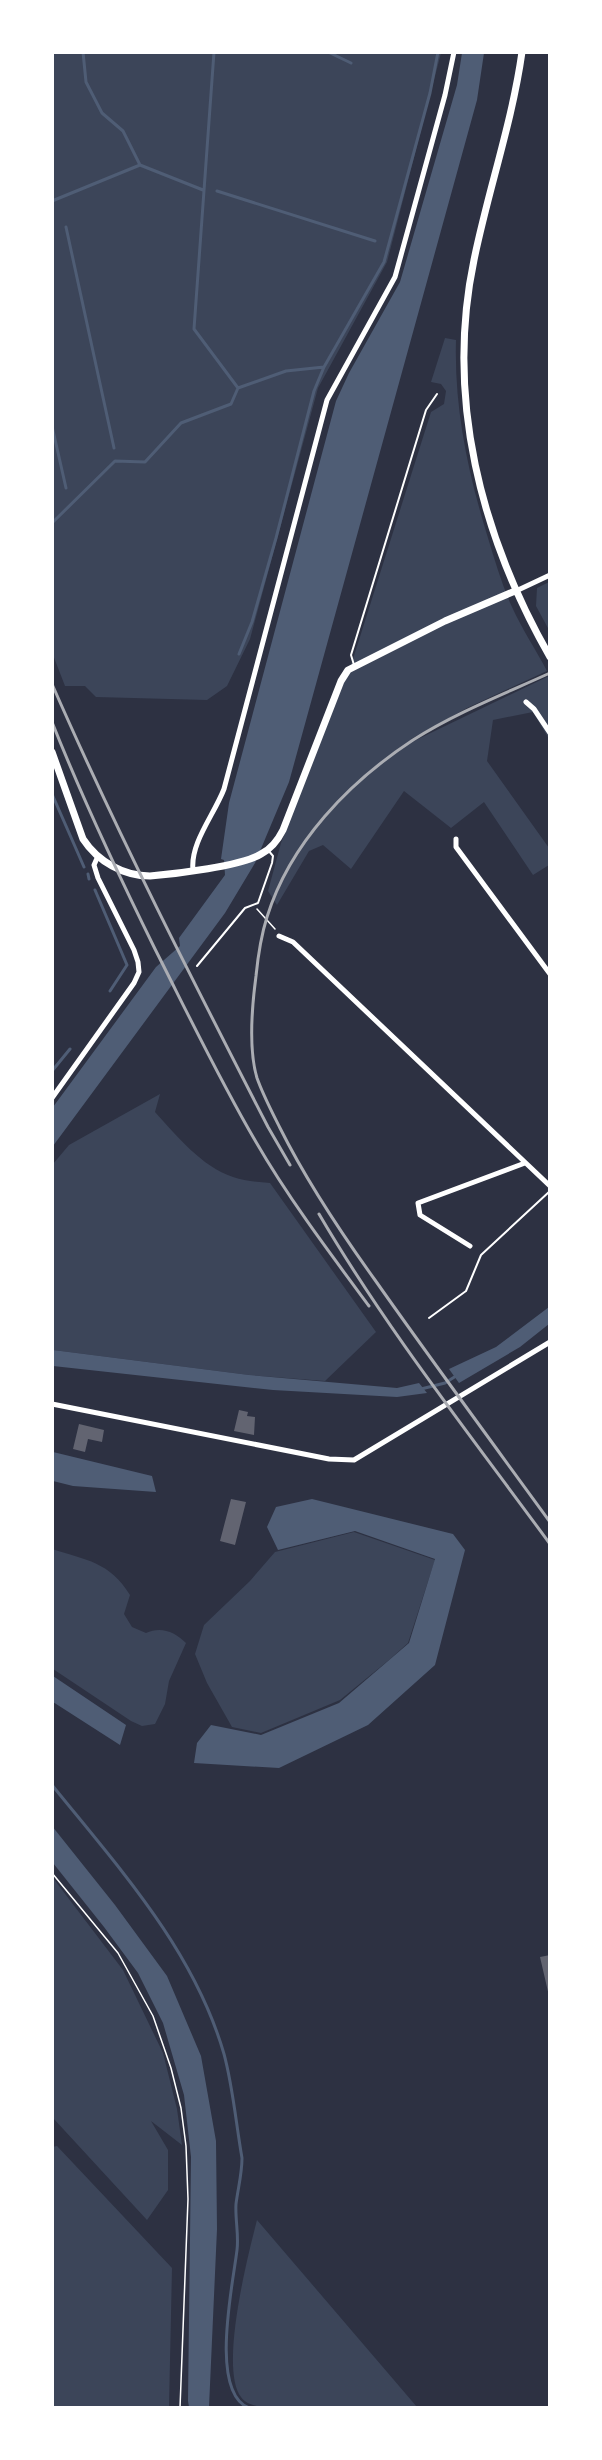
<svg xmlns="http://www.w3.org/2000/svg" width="602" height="2460" viewBox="0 0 602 2460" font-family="'Crimson Pro',serif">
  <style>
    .green { fill: #3c4559 }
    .water { fill: #4f5d75 }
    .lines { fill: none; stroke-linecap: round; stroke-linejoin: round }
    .stream { stroke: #4f5d75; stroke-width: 3 }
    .building { fill: #626471 }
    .path { stroke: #fff; stroke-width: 1.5 }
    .service { stroke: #fff; stroke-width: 2 }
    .minor { stroke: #fff; stroke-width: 5 }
    .tertiary { stroke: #fff; stroke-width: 7 }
    .rail { stroke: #abadb3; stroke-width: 3 }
  </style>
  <rect width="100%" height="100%" fill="#2d3142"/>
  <!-- green -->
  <path class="green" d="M 53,52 L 441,53 L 387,262 L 318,388 L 250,639 L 227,686 L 207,700 L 96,697 L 85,686 L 65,686 L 53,655 Z
    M 445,338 L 456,340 C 454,408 468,473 488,538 C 495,561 502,585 512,607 C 522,629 536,650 547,671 L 467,708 L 411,739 L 414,741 L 549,676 L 549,739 L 533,712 L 493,720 L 487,761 L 549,848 L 549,865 L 533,875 L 484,802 L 451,828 L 404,791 L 351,869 L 323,845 L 309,851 L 277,905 L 268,891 L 281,843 L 353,659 L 431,412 L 444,404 L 446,391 L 441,384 L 431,382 Z
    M 549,582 L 549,630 L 536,606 L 537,588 Z
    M 160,1094 L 155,1112 C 176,1135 202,1167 233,1177 C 245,1181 257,1182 270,1183 L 376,1332 L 325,1381 L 249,1375 L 53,1350 L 53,1164 L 69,1145 Z
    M 354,1532 L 435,1560 L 408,1643 L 389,1660 L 340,1700 L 261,1733 L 232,1727 L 207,1683 L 195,1654 L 204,1625 L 250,1581 L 275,1552 Z
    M 52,1549 C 86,1560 110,1562 130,1595 L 124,1614 L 132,1627 L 146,1633 C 161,1626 175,1632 186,1643 L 169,1681 L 165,1704 L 155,1724 L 142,1726 L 131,1721 L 53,1669 Z
    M 53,1878 L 123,1970 L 163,2053 L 177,2109 L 182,2145 L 151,2121 L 168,2150 L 168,2190 L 147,2220 L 53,2118 Z
    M 57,2146 L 172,2268 L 169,2407 L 53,2407 L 52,2147 Z
    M 257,2220 L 417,2407 L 261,2407 C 253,2405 246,2404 241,2397 C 219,2368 248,2255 257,2220 Z"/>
  <!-- water -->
  <path class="water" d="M 462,53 L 484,53 L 477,100 L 289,782 L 255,863 L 225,913 L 53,1146 L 53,1107 L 156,967 L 180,946 L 179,938 L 225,875 L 224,860 L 221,859 L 229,803 L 336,401 L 349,373 L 400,282 L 457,85 Z
    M 549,1307 L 549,1324 L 520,1347 L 459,1383 L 449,1369 L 496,1347 Z
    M 53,1350 L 249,1375 L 397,1388 L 419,1383 L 427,1393 L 397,1397 L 273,1390 L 53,1366 Z
    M 53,1452 L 152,1476 L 156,1492 L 73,1486 L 53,1481 Z
    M 312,1499 L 453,1534 L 465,1550 L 435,1665 L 368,1725 L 279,1768 L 194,1763 L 197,1743 L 211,1725 L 261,1735 L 339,1703 L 409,1643 L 435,1559 L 355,1531 L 278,1550 L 267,1527 L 276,1507 Z
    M 53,1676 L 126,1725 L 120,1745 L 53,1702 Z
    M 52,1826 L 115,1905 L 167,1976 L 201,2056 L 216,2141 L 217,2229 L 209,2407 L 189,2407 L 188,2401 L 191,2157 L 184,2095 L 163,2023 L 138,1973 L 104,1927 L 53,1863 Z"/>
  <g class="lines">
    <!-- stream -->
    <path class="stream" d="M 83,52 L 86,82 L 102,113 L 123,131 L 140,165
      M 214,52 L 194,329 L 238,388
      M 328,52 L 351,63
      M 217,191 L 375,241
      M 52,201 L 140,165 L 203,190
      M 66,227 L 114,448
      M 52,426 L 66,488
      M 52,523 L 115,461 L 145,462 L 181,423 L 231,404 L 238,388 L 286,371 L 324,367
      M 239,654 L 252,622 L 276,538 L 314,391 L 324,367 L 384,262 L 430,93 L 438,52
      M 52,794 L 84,867
      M 88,874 L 89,879
      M 95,890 L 127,965 L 110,991
      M 52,1071 L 70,1049
      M 421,1389 L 445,1383 L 456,1376
      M 52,1785 C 119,1868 194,1950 224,2054 C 233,2087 236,2124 242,2158 C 242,2174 238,2188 236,2204 C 235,2219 239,2235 237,2250 C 233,2284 209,2392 249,2408"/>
  </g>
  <!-- building -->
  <path class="building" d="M 239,1410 L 248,1412 L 247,1416 L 255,1417 L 254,1435 L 234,1431 Z
    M 79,1424 L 104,1430 L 102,1442 L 88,1439 L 85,1452 L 73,1449 Z
    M 231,1499 L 246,1502 L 235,1545 L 220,1541 Z
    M 550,1955 L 550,1996 L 549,1996 L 540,1957 Z"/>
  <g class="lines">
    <!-- path -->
    <path class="path" d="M 257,909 L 275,929
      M 52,1873 L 118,1953 L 153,2016 L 171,2068 L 181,2108 L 186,2146 L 188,2199 L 180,2408"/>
    <!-- service -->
    <path class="service" d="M 354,665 L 351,655 L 426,410 L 437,394
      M 197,966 L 245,908 L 258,903 L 272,863 L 273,856 L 268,850
      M 429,1318 L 466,1291 L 481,1255 L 550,1191"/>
    <!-- minor -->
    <path class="minor" d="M 516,591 L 550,575
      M 526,702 L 534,709 L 550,733
      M 456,839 L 456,847 L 550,974
      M 193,870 C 190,843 214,815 224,789 L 327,400 L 395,277 L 445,95 L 454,52
      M 279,936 L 293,942 L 550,1186
      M 52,1098 L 134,983 L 139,972 L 138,962 L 134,950 L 98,878 L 94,865 L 98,856
      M 470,1246 L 420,1215 L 418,1203 L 525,1163
      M 52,1404 L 329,1459 L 354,1460 L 550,1342"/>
    <!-- tertiary -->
    <path class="tertiary" d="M 522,52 C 512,123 488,191 474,260 C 445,398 481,536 550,657
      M 52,752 L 83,839 C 98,862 124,876 150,876 C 174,874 243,866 261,854 C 271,849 278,840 283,830 L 341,681 L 348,670 L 445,621 L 515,591"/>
    <!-- rail -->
    <path class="rail" d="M 550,673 C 504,694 455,713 413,740 C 349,782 290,843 267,917 C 261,936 258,956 256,976 C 252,1006 248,1048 257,1078 C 263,1095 272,1112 280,1128 C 307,1182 339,1230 375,1280 C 432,1361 491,1441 550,1522
      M 52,684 C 118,835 193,981 268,1127 L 290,1165
      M 52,722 C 83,800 118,874 155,949 C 188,1014 219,1079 256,1142 C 289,1199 329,1252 369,1306
      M 319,1214 C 387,1330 471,1436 550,1544"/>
  </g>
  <!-- border -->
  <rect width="602" height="2460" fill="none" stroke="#ffffff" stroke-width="108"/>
</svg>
